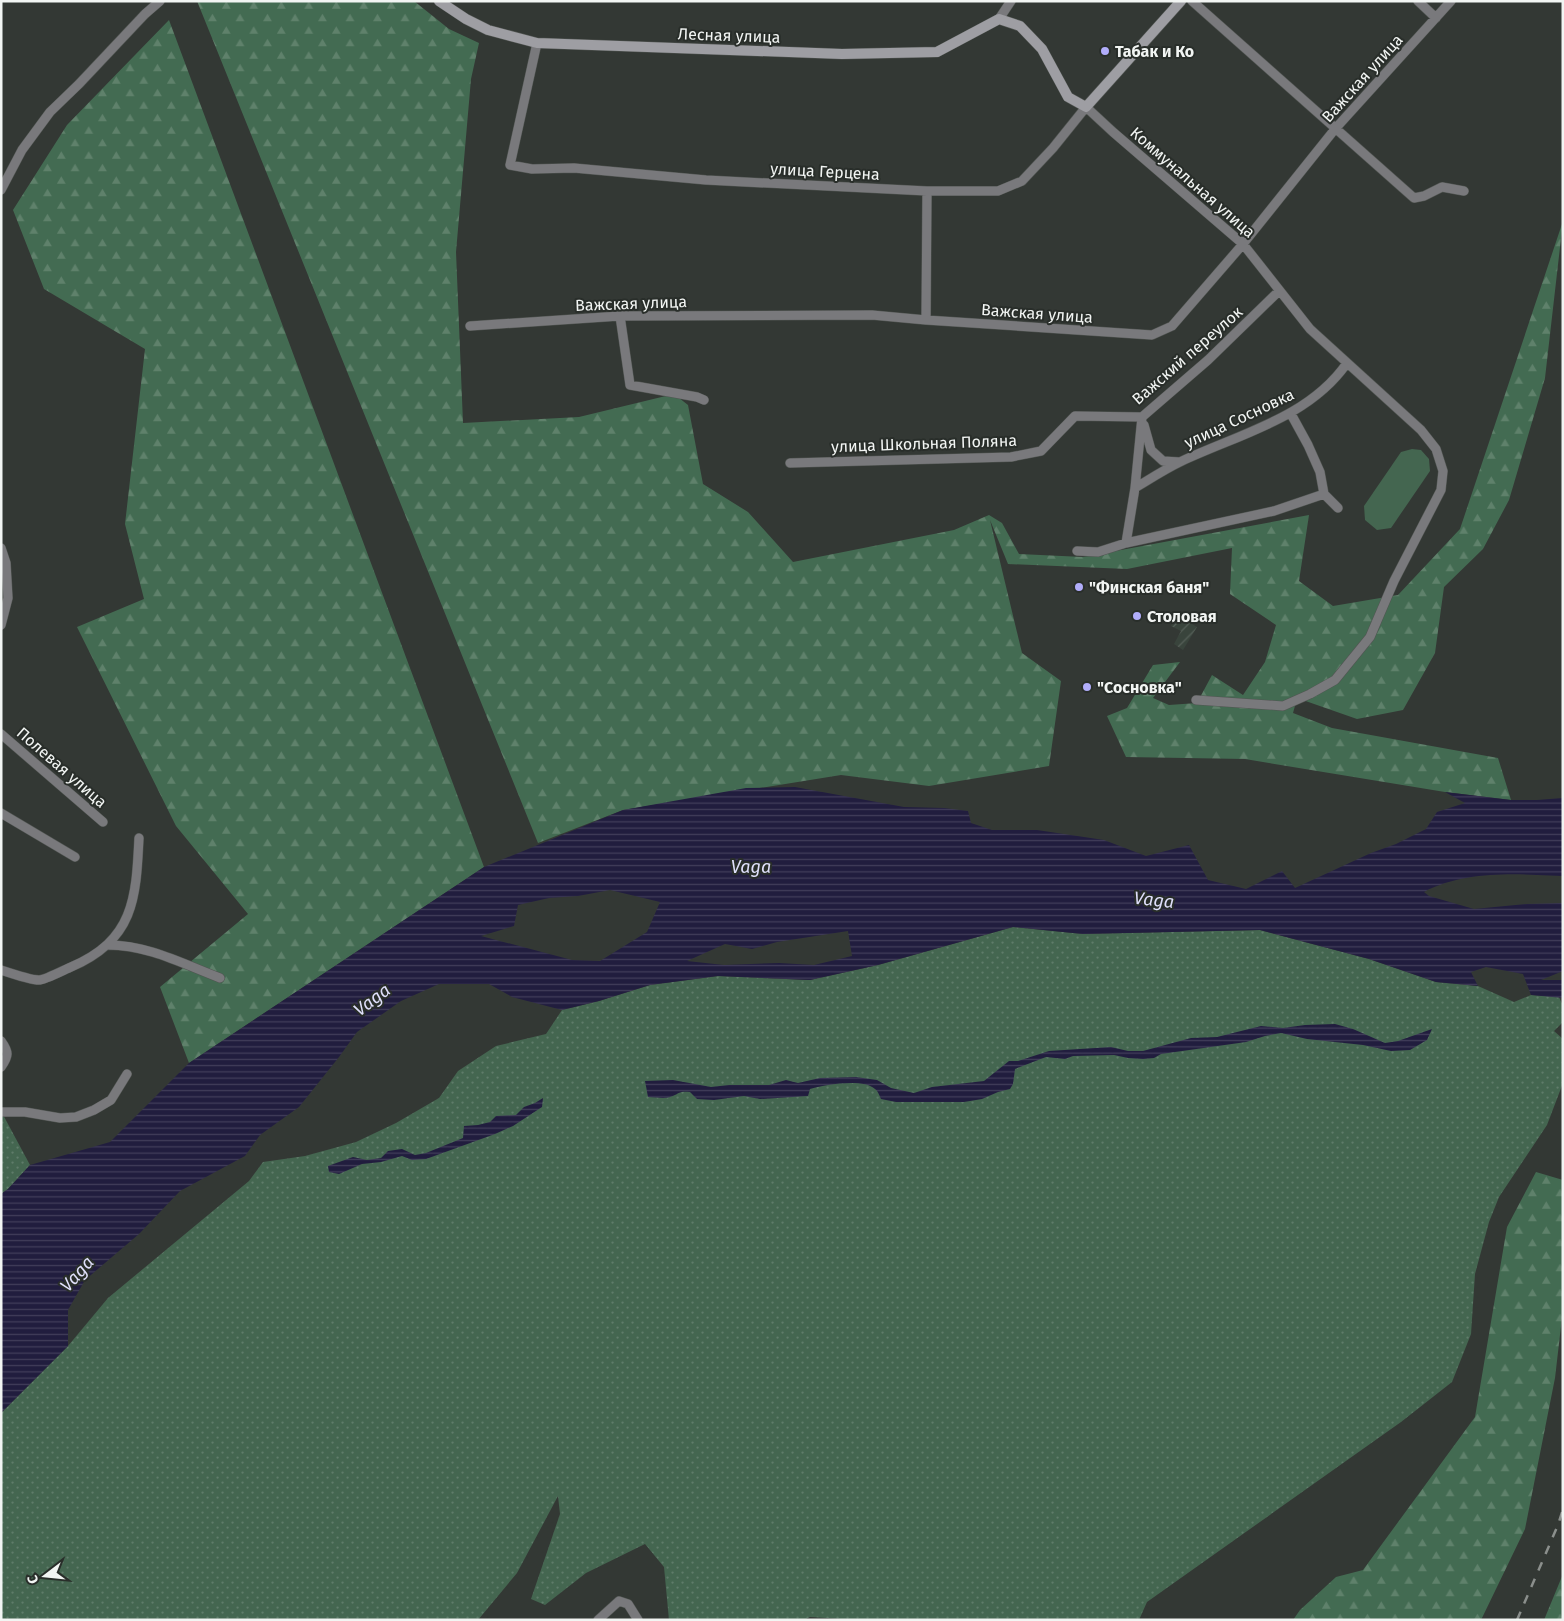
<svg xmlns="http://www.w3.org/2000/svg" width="1564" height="1621" viewBox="0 0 1564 1621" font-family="'Fira Sans',sans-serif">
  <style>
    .industrial { fill: url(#industrial-furrows) }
    .grass { fill: url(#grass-dots) }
    .forest { fill: url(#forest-firs) }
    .garden { fill: #446650 }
    .water { fill: url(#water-rules); fill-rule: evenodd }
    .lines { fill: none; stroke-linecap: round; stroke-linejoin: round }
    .street-casing { stroke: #525653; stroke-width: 10 }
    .secondary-casing { stroke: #525653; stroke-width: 11 }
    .street { stroke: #79797c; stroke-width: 9 }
    .secondary { stroke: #9e9ea3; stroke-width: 10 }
    .rail { stroke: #8b8f8c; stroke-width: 2.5; stroke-dasharray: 9 9; stroke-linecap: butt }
    .poi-dot { fill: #b1adfa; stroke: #292e2a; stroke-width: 2 }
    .labels { text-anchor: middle; stroke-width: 4; stroke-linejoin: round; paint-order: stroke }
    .street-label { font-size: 16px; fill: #f2f5f3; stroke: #292e2a }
    .poi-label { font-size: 16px; font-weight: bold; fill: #f2f5f3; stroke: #292e2a; text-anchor: start }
    .water-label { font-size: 18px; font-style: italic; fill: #dfdffa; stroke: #292e2a }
  </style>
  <defs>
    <pattern id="industrial-furrows" width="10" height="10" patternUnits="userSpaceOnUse" patternTransform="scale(1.25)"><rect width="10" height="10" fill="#39443c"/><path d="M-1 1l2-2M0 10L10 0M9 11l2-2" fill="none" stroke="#566059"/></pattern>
    <pattern id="grass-dots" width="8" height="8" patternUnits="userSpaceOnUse" patternTransform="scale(1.25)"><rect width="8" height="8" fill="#446650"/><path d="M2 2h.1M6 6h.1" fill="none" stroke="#5f7c6a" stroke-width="1.8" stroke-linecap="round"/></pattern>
    <pattern id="forest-firs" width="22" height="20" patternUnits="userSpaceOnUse" patternTransform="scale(1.25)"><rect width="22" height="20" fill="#436b52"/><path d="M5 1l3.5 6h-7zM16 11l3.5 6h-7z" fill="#5f816b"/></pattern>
    <pattern id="water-rules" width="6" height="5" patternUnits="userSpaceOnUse" patternTransform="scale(1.25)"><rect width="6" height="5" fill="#211d3e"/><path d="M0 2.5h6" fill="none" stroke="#423e5a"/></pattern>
  </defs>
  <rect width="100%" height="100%" fill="#333834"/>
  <!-- industrial -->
  <path class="industrial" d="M 1177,615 L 1197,627 L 1183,650 L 1174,644 L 1181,631 L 1171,626 Z"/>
  <!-- grass -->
  <path class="grass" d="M 1013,927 L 1083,934 L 1260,930 L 1369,959 L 1436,982 L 1478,986 L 1514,1002 L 1531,995 L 1559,997 L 1563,1006 L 1563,1022 L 1554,1031 L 1563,1039 L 1563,1083 L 1547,1125 L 1499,1197 L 1489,1222 L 1475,1274 L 1471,1334 L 1452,1382 L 1401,1422 L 1147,1602 L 1139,1620 L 857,1620 L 810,1617 L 804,1620 L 669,1620 L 664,1567 L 645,1544 L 586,1573 L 545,1605 L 531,1599 L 560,1514 L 558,1496 L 517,1573 L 478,1620 L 1,1620 L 1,1413 L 68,1346 L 108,1298 L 249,1181 L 263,1162 L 305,1156 L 356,1142 L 396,1123 L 439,1098 L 458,1071 L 496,1046 L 546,1034 L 562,1010 L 599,1001 L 650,985 L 718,976 L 810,980 L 878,965 Z
    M 1,1111 L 30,1165 L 8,1189 L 1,1194 Z"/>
  <!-- forest -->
  <path class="forest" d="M 197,1 L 414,1 L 449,29 L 479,43 L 471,79 L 456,252 L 463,423 L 579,417 L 674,394 L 688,405 L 703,484 L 748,512 L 793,562 L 954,530 L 989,515 L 1002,523 L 1019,554 L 1083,557 L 1309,515 L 1299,581 L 1333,606 L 1398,595 L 1460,529 L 1563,221 L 1545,378 L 1509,500 L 1483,549 L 1444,587 L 1435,653 L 1403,710 L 1357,719 L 1297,698 L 1293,713 L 1332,728 L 1498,758 L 1511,800 L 1445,792 L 1245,759 L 1126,757 L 1107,716 L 1127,708 L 1153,665 L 1180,662 L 1153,698 L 1169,705 L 1197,703 L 1212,675 L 1243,695 L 1265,662 L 1276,625 L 1230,594 L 1232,548 L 1127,569 L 1008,564 L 990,520 L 1022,653 L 1061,681 L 1049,766 L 929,786 L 841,775 L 623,810 L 538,843 Z
    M 169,20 L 484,867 L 189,1063 L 160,987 L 248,914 L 176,826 L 77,627 L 144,599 L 125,524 L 145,349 L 44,289 L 13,210 L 67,125 Z
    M 1536,1172 L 1563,1180 L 1563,1309 L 1555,1378 L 1525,1529 L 1481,1620 L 1293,1620 L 1300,1610 L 1336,1577 L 1363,1570 L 1475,1417 L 1507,1227 Z
    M 1563,1574 L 1563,1620 L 1544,1620 Z"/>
  <!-- garden -->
  <path class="garden" d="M 1412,449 L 1421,450 L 1429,459 L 1430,471 L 1391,528 L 1377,530 L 1365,520 L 1364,506 L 1401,452 Z"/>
  <!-- water -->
  <path class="water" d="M 795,787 L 904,807 L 944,808 L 968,811 L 971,823 L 992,830 L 1037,830 L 1104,840 L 1146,856 L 1189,845 L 1208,880 L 1246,889 L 1282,871 L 1295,888 L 1371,853 L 1396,844 L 1426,829 L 1437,812 L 1465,803 L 1445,792 L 1511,800 L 1537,800 L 1563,798 L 1563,876 C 1517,874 1466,870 1424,892 L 1429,896 L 1474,909 L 1527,904 L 1563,903 L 1563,971 L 1541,980 L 1563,980 L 1563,998 L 1531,995 L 1523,974 L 1486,967 L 1471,972 L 1478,986 L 1436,982 L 1369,959 L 1260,930 L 1083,934 L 1013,927 L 878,965 L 810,980 L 718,976 L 650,985 L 599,1001 L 562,1010 L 512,997 L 489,984 L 439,984 L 401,1001 L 357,1032 L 339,1057 L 299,1107 L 260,1135 L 245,1156 L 180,1191 L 139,1234 L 85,1280 L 68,1310 L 68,1346 L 1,1413 L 1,1194 L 8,1189 L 30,1165 L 110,1142 L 189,1063 L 484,867 L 623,810 L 746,788 ZM 610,890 L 660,902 L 647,932 L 600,961 L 572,960 L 481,936 L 514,926 L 518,905 L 549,898 L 578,896 ZM 848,931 L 852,956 L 814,965 L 779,963 L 724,965 L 687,961 L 725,944 L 752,949 L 777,942 Z
    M 1335,1024 L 1353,1029 L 1385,1043 L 1398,1041 L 1432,1029 L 1427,1040 L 1410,1050 L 1391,1051 L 1363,1045 L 1307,1039 L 1281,1033 L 1265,1036 L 1246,1042 L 1161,1054 L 1154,1058 L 1143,1059 L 1128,1058 L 1114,1055 L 1073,1056 L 1065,1059 L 1046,1057 L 1015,1069 L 1013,1084 L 1010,1089 L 998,1092 L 982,1099 L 964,1102 L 896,1102 L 881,1099 C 879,1095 878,1091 875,1089 C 863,1078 824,1085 810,1089 L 808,1096 L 760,1099 L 744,1096 L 714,1100 L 697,1099 L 690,1092 C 677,1091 680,1094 670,1097 C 664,1099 655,1097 648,1097 L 645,1081 L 673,1080 L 711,1087 L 729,1085 L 769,1085 L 786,1080 L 798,1083 L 820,1078 L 856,1077 L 877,1080 L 891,1088 L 914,1093 L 932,1087 L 984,1081 L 1009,1061 L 1018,1061 L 1049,1051 L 1111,1047 L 1128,1051 L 1143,1051 L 1191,1038 L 1217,1037 L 1261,1026 L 1283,1028 L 1305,1025 Z
    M 543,1098 L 542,1107 L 513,1126 L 495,1134 L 426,1159 L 412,1160 L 402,1156 L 381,1162 L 362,1164 L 339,1174 L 329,1172 L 328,1166 L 353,1157 L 367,1160 L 381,1158 L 388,1151 L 402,1149 L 415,1155 L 426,1153 L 463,1138 L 464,1126 L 478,1125 L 490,1122 L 496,1116 L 516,1115 L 524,1107 L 535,1103 Z"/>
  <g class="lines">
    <defs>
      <path id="street" d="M 1192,1 L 1414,198 L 1424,196 L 1442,187 L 1464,191
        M 1418,1 L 1436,18
        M 999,19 L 1011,1
        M 537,43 L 510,165 L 532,169 L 574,168 L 706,180 L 927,191 L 998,191 L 1022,181 L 1053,148 L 1086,107 L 1113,132 L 1243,244 L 1310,329 L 1421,430 L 1436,449 L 1443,471 L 1441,490 L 1394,581 L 1370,637 L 1335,680 L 1310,694 L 1283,706 L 1196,700
        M 1,190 L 22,150 L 50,112 L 79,84 L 145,14 L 160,1
        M 620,316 L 630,385 L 697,397 L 704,400
        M 926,320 L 927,191
        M 470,326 L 620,316 L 872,315 L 926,320 L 1152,335 L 1172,326 L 1243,244 L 1335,129 L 1451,1
        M 1291,414 L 1308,445 L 1320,472 L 1324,494 L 1338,508
        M 1144,425 L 1151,450 L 1163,461 L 1180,462
        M 790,463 L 1011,457 L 1041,451 L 1075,416 L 1142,417 L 1208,360 L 1279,291
        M 1135,488 C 1150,479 1165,469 1182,461 C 1239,434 1309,418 1347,363
        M 1126,543 L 1135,488 L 1142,417
        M 1,548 L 6,563 L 8,598 L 1,625
        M 1077,551 L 1098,552 L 1126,543 L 1274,511 L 1324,494
        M 1,734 L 103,822
        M 1,813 L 75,857
        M 108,945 C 148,945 183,964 220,978
        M 1,970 C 10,973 31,980 39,980 C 45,980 64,970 71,967 C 134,940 136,899 139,838
        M 1,1041 C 9,1052 9,1056 1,1067
        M 1,1112 L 25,1112 L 60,1118 L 76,1117 L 94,1110 L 111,1100 L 127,1074
        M 598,1620 L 619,1601 L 628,1604 L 638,1620"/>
      <path id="secondary" d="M 439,1 L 466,19 L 488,30 L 537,43 L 842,54 L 937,52 L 999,19 L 1020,26 L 1042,49 L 1068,97 L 1086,107 L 1181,1"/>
    </defs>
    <!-- street casing -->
    <use href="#street" class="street-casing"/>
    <!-- secondary casing -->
    <use href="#secondary" class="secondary-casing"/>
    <!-- street -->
    <use href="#street" class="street"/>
    <!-- secondary -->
    <use href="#secondary" class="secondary"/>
    <!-- rail -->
    <path class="rail" d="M 1517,1620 L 1558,1525 L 1563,1509"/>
  </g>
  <!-- markers -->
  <g class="poi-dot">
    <circle cx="1105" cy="51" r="5"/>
    <circle cx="1079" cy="587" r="5"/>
    <circle cx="1137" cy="616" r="5"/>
    <circle cx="1087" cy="687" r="5"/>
  </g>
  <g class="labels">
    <!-- street labels -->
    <g class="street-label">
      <text transform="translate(729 35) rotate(2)" y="6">Лесная улица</text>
      <text transform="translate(1362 78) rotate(-48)" y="6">Важская улица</text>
      <text transform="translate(825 171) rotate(3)" y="6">улица Герцена</text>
      <text transform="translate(1193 182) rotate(41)" y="6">Коммунальная улица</text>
      <text transform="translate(631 303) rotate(-2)" y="6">Важская улица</text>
      <text transform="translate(1037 313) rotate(4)" y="6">Важская улица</text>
      <text transform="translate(1187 355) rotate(-41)" y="6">Важский переулок</text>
      <text transform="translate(1239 418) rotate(-25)" y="6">улица Сосновка</text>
      <text transform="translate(924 443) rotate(-2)" y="6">улица Школьная Поляна</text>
      <text transform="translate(62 767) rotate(41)" y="6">Полевая улица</text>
    </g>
    <!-- poi labels -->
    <g class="poi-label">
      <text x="1115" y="57">Табак и Ко</text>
      <text x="1089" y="593">"Финская баня"</text>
      <text x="1147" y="622">Столовая</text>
      <text x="1097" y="693">"Сосновка"</text>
    </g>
    <!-- water labels -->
    <g class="water-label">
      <text x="751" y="873">Vaga</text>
      <text transform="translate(1154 900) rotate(6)" y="6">Vaga</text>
      <text transform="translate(372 1000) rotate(-37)" y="6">Vaga</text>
      <text transform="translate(77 1274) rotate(-48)" y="6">Vaga</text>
    </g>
  </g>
  <!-- border -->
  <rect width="1564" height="1621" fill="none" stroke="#f2f5f3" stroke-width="5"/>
  <!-- north arrow -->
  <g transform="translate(45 1576) rotate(254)" stroke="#292e2a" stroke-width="4" paint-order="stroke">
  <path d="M0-4L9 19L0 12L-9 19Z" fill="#f2f5f3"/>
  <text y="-8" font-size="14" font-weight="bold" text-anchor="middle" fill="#f2f5f3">С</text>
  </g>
</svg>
